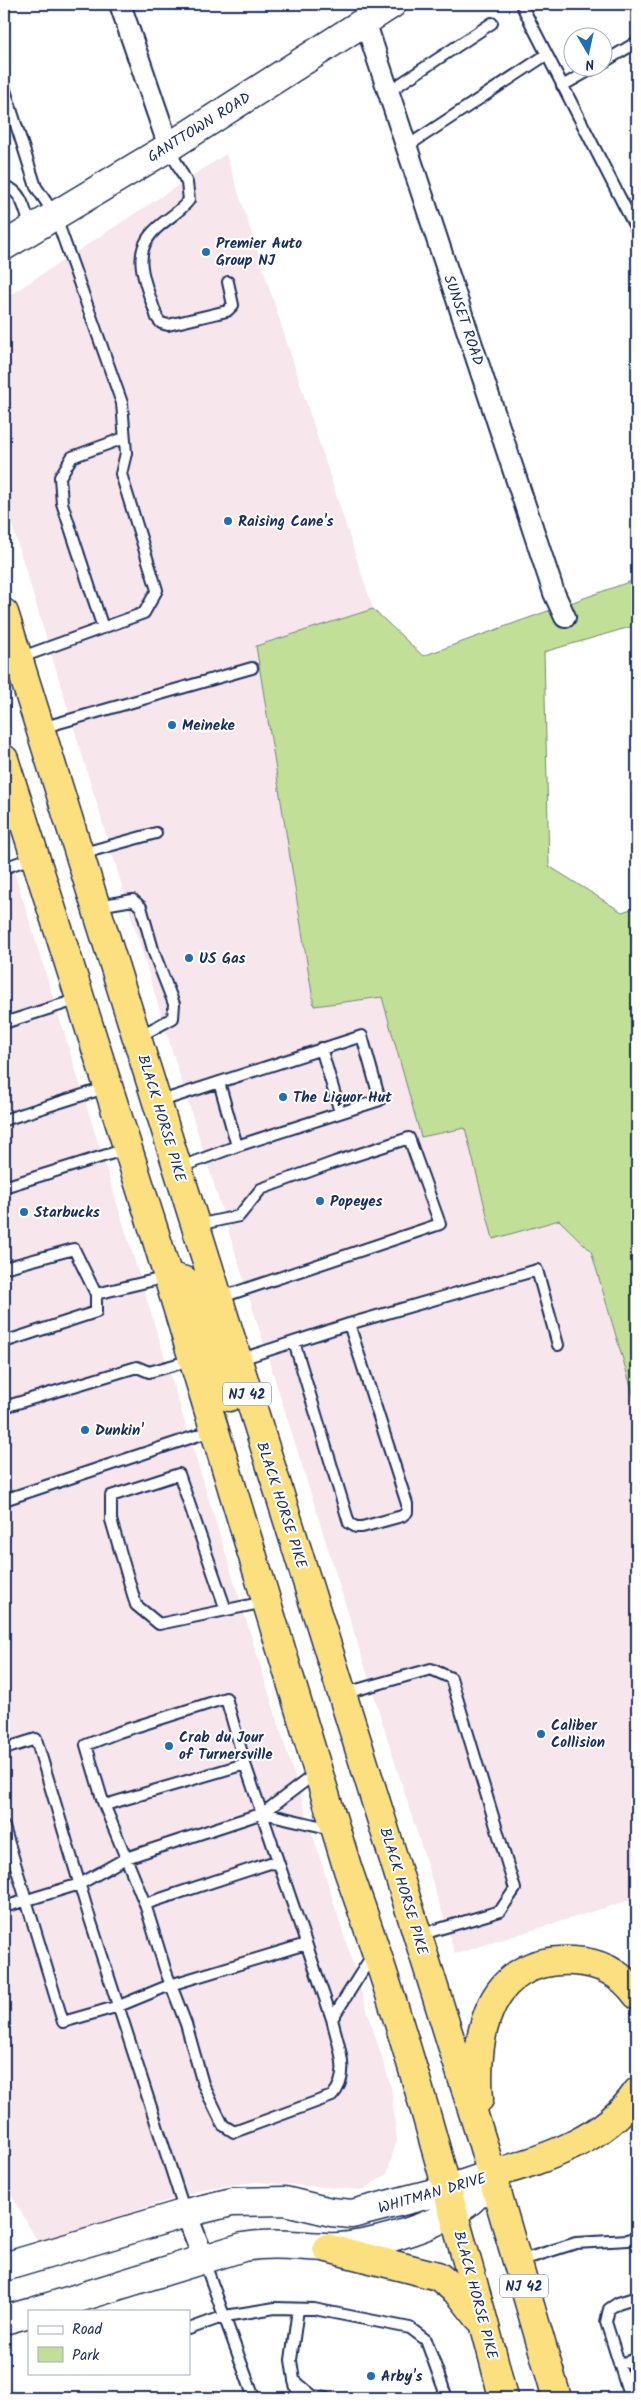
<svg xmlns="http://www.w3.org/2000/svg" width="641" height="2402" viewBox="0 0 641 2402" font-family="Kalam,sans-serif">
  <style>
    .built { fill: #f7e6eb }
    .green { fill: #c2df97; stroke: #6e877a }
    .lines { fill: none; stroke-linecap: round; stroke-linejoin: round }
    .lane-casing { stroke: #1b2f5e; stroke-width: 14 }
    .street-casing { stroke: #1b2f5e; stroke-width: 24 }
    .secondary-casing { stroke: #1b2f5e; stroke-width: 31 }
    .highway-casing { stroke: #1b2f5e; stroke-width: 31 }
    .lane { stroke: #fff; stroke-width: 10 }
    .street { stroke: #fff; stroke-width: 20 }
    .secondary { stroke: #fff; stroke-width: 28 }
    .highway { stroke: #fce080; stroke-width: 28 }
    .poi-dot { fill: #1f6fb2; stroke: #fff; stroke-width: 2 }
    .labels { text-anchor: middle; stroke-width: 4; stroke-linejoin: round; paint-order: stroke }
    .shield { fill: #fff; stroke: #5f6d8e; stroke-width: 1 }
    .shield-label { font-size: 14px; font-weight: bold; fill: #1b2f5e }
    .street-label { font-size: 15px; fill: #1b2f5e; stroke: #fff }
    .poi-label { font-size: 15px; font-weight: bold; fill: #1b2f5e; stroke: #fff; text-anchor: start }
  </style>
  <rect width="100%" height="100%" fill="#fff"/>
  <filter id="ink" filterUnits="userSpaceOnUse"><feTurbulence type="fractalNoise" baseFrequency=".02" numOctaves="2"/><feDisplacementMap in="SourceGraphic" scale="10" xChannelSelector="R" yChannelSelector="G"/><feConvolveMatrix kernelMatrix="1 2 1 2 8 2 1 2 1" color-interpolation-filters="sRGB"/></filter>
  <g filter="url(#ink)">
    <!-- built -->
    <path class="built" d="M 226,154 L 373,609 L 256,647 L 314,1005 L 382,997 L 421,1137 L 465,1128 L 493,1239 L 559,1220 L 591,1251 L 637,1407 L 637,1898 L 455,1954 L 178,1070 L 4,499 L 4,299 Z
      M 4,839 L 391,2087 L 397,2140 L 387,2174 L 363,2190 L 256,2182 L 206,2188 L 38,2242 L 4,2182 Z"/>
    <!-- green -->
    <path class="green" d="M 637,579 L 637,625 L 544,652 L 549,866 L 622,912 L 637,907 L 637,1407 L 591,1251 L 559,1220 L 493,1239 L 465,1128 L 421,1137 L 382,997 L 314,1006 L 256,646 L 373,609 L 423,656 Z"/>
    <g class="lines">
      <defs>
        <path id="lane" d="M 521,4 L 637,231
          M 604,62 L 637,42
          M 562,86 L 594,68
          M 4,87 L 36,187 L 55,215 L 122,403 L 126,453 L 121,474 L 157,590 L 144,613 L 19,658
          M 388,92 L 492,23
          M 406,147 L 546,55
          M 169,148 L 187,183 L 189,200 C 181,211 168,218 157,228 C 127,254 148,287 157,318 L 161,323 L 168,325 L 227,311 L 233,305 L 228,282
          M 4,187 C 22,188 26,214 31,229
          M 103,628 L 62,503 L 60,477 L 72,457 L 124,438
          M 41,728 L 252,668
          M 80,854 L 156,833
          M 4,868 L 34,857
          M 98,906 L 133,900 L 141,907 L 154,953 L 174,1004 L 173,1018 L 138,1037
          M 4,1023 L 79,999
          M 321,1048 L 340,1112
          M 219,1082 L 237,1146
          M 158,1102 L 362,1036 L 380,1100 L 237,1146 L 178,1168
          M 4,1120 L 108,1087
          M 4,1187 L 126,1149
          M 197,1225 L 239,1216 L 261,1189 L 335,1162 L 409,1138 L 440,1224 L 219,1298
          M 4,1268 L 74,1249 L 96,1294
          M 349,1324 L 537,1270 L 558,1345
          M 4,1342 L 96,1312 L 96,1294 L 167,1277
          M 238,1360 L 349,1324 L 407,1504 L 407,1512 L 402,1516 L 362,1527 L 356,1527 L 349,1523 L 294,1342
          M 4,1407 L 137,1367 L 149,1372 L 192,1360
          M 4,1500 L 214,1430
          M 226,1610 L 179,1474 L 111,1496 L 111,1520 L 136,1605 L 159,1624 L 265,1602
          M 342,1694 L 431,1669 L 451,1678 L 515,1889 L 500,1911 L 419,1935
          M 4,1749 L 36,1739 L 90,1919 L 185,2212
          M 105,1805 L 245,1764
          M 263,1813 L 332,1829
          M 4,1827 L 63,2022 L 119,2006 L 170,1985 L 306,1944
          M 145,1904 L 103,1802 L 86,1745 L 119,1732 L 226,1698 L 245,1764 L 279,1864
          M 4,1907 L 80,1884 L 126,1858 L 263,1813 L 316,1773
          M 332,2019 L 279,1864 L 270,1863 L 145,1904 L 166,1972 L 186,2024 L 203,2084 L 223,2125 L 234,2132 L 332,2096 C 352,2075 338,2045 332,2019 L 373,1954
          M 204,2261 L 254,2398
          M 519,2261 L 576,2243 L 628,2240 L 637,2237
          M 298,2309 L 291,2360 L 294,2380 L 313,2396 L 325,2398
          M 189,2329 L 225,2316 L 275,2308 L 314,2309 L 410,2328 L 426,2340 L 447,2398
          M 619,2364 L 637,2359
          M 294,2381 L 299,2398
          M 630,2398 L 606,2322 L 609,2309 L 618,2303 L 634,2298"/>
        <path id="street" d="M 120,4 L 169,147
          M 365,21 L 554,593 L 565,617
          M 186,2213 L 204,2259"/>
        <path id="secondary" d="M 4,246 L 169,147 L 392,4
          M 4,2267 L 186,2213 L 232,2202 L 285,2201 L 331,2212 L 352,2214 L 449,2189 L 493,2174
          M 36,2311 L 243,2247 C 272,2242 297,2246 326,2247 C 364,2249 436,2227 466,2204 C 477,2196 484,2186 492,2176
          M 4,2320 L 29,2313"/>
        <path id="highway" d="M 4,613 L 482,2141 L 557,2398
          M 4,759 L 155,1234 L 348,1870 C 389,1984 423,2099 454,2215 C 471,2276 489,2337 503,2398
          M 168,1276 L 185,1281 L 192,1287 L 229,1397
          M 479,2099 C 474,2032 489,1957 573,1961 C 600,1962 621,1973 637,1995
          M 493,2174 C 546,2158 604,2141 637,2092
          M 327,2248 L 438,2276 L 460,2294 L 479,2318"/>
      </defs>
      <!-- lane casing -->
      <use href="#lane" class="lane-casing"/>
      <!-- street casing -->
      <use href="#street" class="street-casing"/>
      <!-- secondary casing -->
      <use href="#secondary" class="secondary-casing"/>
      <!-- highway casing -->
      <use href="#highway" class="highway-casing"/>
      <!-- lane -->
      <use href="#lane" class="lane"/>
      <!-- street -->
      <use href="#street" class="street"/>
      <!-- secondary -->
      <use href="#secondary" class="secondary"/>
      <!-- highway -->
      <use href="#highway" class="highway"/>
    </g>
  </g>
  <!-- markers -->
  <g class="poi-dot">
    <circle cx="206" cy="252" r="5"/>
    <circle cx="228" cy="521" r="5"/>
    <circle cx="172" cy="725" r="5"/>
    <circle cx="189" cy="958" r="5"/>
    <circle cx="283" cy="1097" r="5"/>
    <circle cx="320" cy="1201" r="5"/>
    <circle cx="24" cy="1212" r="5"/>
    <circle cx="85" cy="1430" r="5"/>
    <circle cx="541" cy="1734" r="5"/>
    <circle cx="169" cy="1746" r="5"/>
    <circle cx="371" cy="2376" r="5"/>
  </g>
  <g class="labels">
    <!-- shield labels -->
    <g class="shield">
      <rect x="223" y="1382.5" width="48" height="23" rx="4"/>
      <rect x="500" y="2274.5" width="48" height="23" rx="4"/>
    </g>
    <g class="shield-label">
      <text x="247" y="1399">NJ 42</text>
      <text x="524" y="2291">NJ 42</text>
    </g>
    <!-- street labels -->
    <g class="street-label">
      <text transform="translate(199 127) rotate(-32)" y="5">GANTTOWN ROAD</text>
      <text transform="translate(464 320) rotate(71)" y="5">SUNSET ROAD</text>
      <text transform="translate(162 1118) rotate(73)" y="5">BLACK HORSE PIKE</text>
      <text transform="translate(282 1505) rotate(72)" y="5">BLACK HORSE PIKE</text>
      <text transform="translate(404 1891) rotate(73)" y="5">BLACK HORSE PIKE</text>
      <text transform="translate(432 2193) rotate(-16)" y="5">WHITMAN DRIVE</text>
      <text transform="translate(476 2295) rotate(75)" y="5">BLACK HORSE PIKE</text>
    </g>
    <!-- poi labels -->
    <g class="poi-label">
      <text x="216" y="248">Premier Auto<tspan x="216" dy="17">Group NJ</tspan></text>
      <text x="238" y="526">Raising Cane's</text>
      <text x="182" y="730">Meineke</text>
      <text x="199" y="963">US Gas</text>
      <text x="293" y="1102">The Liquor Hut</text>
      <text x="330" y="1206">Popeyes</text>
      <text x="34" y="1217">Starbucks</text>
      <text x="95" y="1435">Dunkin'</text>
      <text x="551" y="1730">Caliber<tspan x="551" dy="17">Collision</tspan></text>
      <text x="179" y="1742">Crab du Jour<tspan x="179" dy="17">of Turnersville</tspan></text>
      <text x="381" y="2381">Arby's</text>
    </g>
  </g>
  <!-- margin -->
  <rect width="641" height="2402" fill="none" stroke="#fff" stroke-width="20"/>
  <rect x="10" y="10" width="621" height="2382" fill="none" stroke="#1b2f5e" stroke-width="2" filter="url(#ink)"/>
  <!-- legend -->
  <rect x="28" y="2310" width="162" height="65" fill="#ffffff" stroke="#a4acbf"/>
  <rect x="38" y="2326" width="25" height="8" fill="#ffffff" stroke="#a4acbf"/>
  <text x="72" y="2334" font-size="15" fill="#1b2f5e">Road</text>
  <rect x="38" y="2347" width="25" height="15" fill="#c2df97" stroke="#a4acbf"/>
  <text x="72" y="2360" font-size="15" fill="#1b2f5e">Park</text>
  <!-- north arrow -->
  <g transform="translate(588 52) rotate(171)"><circle r="24" fill="#ffffff" stroke="#a4acbf"/>
  <path d="M0-4L9 19L0 12L-9 19Z" fill="#1f6fb2"/>
  <text y="-8" font-size="14" font-weight="bold" text-anchor="middle" fill="#1b2f5e">N</text>
  </g>
</svg>
